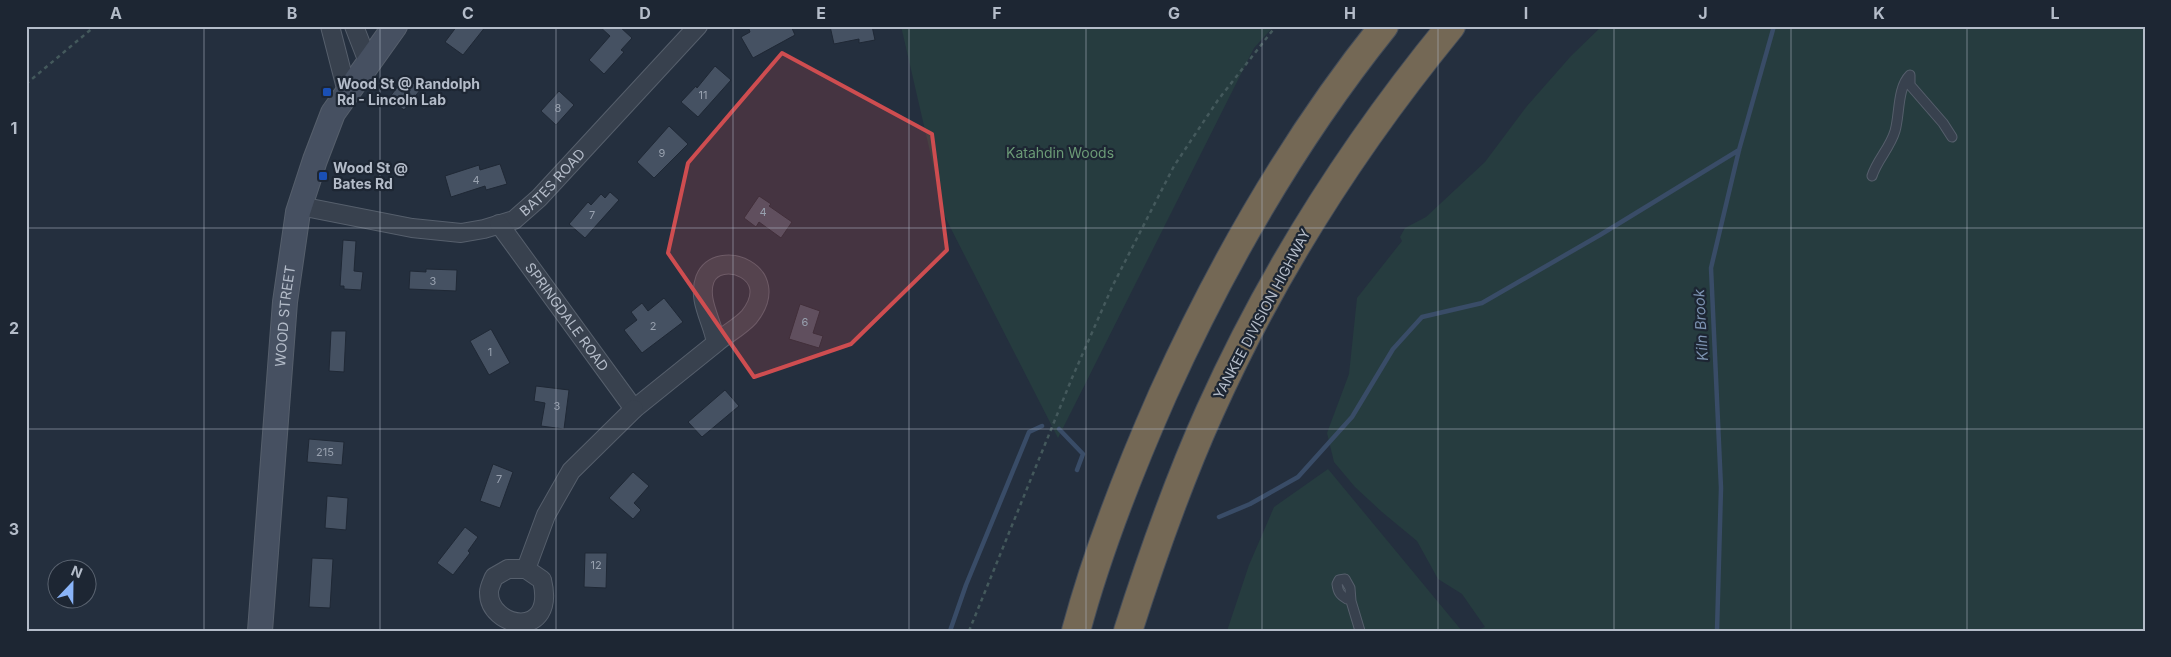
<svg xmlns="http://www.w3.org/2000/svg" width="2171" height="657" viewBox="0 0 2171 657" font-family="Inter,sans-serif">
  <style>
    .green { fill: #263c3f }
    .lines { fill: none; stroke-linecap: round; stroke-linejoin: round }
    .stream { stroke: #394c67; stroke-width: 4.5 }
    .building { fill: #455162; stroke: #1f2835 }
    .lane-casing { stroke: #565f6c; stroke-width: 11 }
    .street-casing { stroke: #565f6c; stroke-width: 20 }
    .secondary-casing { stroke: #565f6c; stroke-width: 26 }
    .highway-casing { stroke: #434c59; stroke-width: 30 }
    .path { stroke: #44595c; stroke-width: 2.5; stroke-dasharray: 4 4; stroke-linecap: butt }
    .lane { stroke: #38414e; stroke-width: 9 }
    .street { stroke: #38414e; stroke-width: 18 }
    .secondary { stroke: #465061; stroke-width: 24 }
    .highway { stroke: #746855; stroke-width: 28 }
    .marked { fill: #ce4d50; fill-opacity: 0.2; stroke: #ce4d50; stroke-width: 4; stroke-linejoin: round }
    .grid { fill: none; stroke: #b4bcc9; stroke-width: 1; stroke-opacity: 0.55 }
    .transit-dot { fill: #1a4fb4; stroke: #1d2633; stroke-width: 2 }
    .labels { text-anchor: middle; stroke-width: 4.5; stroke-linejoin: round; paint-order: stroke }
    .number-label { font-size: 11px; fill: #98a1af }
    .poi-label { font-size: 14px; font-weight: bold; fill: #b4bcc9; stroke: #1d2633; text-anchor: start }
    .park-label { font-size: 14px; fill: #6b9a76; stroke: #1d2633 }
    .street-label { font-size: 14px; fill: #b4bcc9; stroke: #1d2633 }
    .water-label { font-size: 15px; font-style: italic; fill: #7c92b1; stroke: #1d2633 }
    .neatline { fill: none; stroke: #b4bcc9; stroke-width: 2 }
    .grid-label { font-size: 16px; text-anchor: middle; font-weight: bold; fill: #b4bcc9 }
  </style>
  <rect width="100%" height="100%" fill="#242f3e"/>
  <!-- green -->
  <path class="green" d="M 901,26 L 1274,26 L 1254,48 L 1058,438 L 945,217 Z
    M 1602,26 L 2145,26 L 2145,631 L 1475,631 L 1485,627 L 1462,594 L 1438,579 L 1417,541 L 1382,512 L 1355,487 L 1334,462 L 1327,433 L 1349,374 L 1357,298 L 1402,241 L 1400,237 L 1405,228 L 1426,217 L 1485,162 L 1527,106 L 1571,56 Z
    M 1328,469 L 1462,631 L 1227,631 L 1249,565 L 1274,507 Z"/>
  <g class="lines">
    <!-- stream -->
    <path class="stream" d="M 1059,429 L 1083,454 L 1077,470
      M 1219,517 L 1250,504 L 1298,477 L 1352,417 L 1393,349 L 1422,317 L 1482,303 L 1600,235 L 1739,150
      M 950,631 L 966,585 L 1029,432 L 1042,426
      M 1717,631 L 1721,488 L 1711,268 L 1739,150 L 1774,26"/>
  </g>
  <!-- building -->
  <path class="building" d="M 457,26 L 486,26 L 463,55 L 445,42 Z
    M 599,26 L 619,26 L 632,38 L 621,50 L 624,52 L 604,74 L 589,60 L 610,36 Z
    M 748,26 L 791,26 L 795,35 L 753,58 L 741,37 L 750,32 Z
    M 830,26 L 872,26 L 875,40 L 859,43 L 859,39 L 834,44 Z
    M 715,66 L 731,80 L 698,117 L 681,102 L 696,86 L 697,88 Z
    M 405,77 L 421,89 L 404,110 L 389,98 Z
    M 559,91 L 574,105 L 556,125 L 541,111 Z
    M 669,126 L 688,144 L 654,178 L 637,162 Z
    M 500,164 L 507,184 L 486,190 L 485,186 L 451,197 L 445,176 L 479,165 L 480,170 Z
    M 610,192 L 619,200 L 585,238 L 569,224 L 588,202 L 591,205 L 601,194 L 605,198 Z
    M 759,196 L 771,204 L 769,206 L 792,222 L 781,238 L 759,222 L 756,227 L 744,218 Z
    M 343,240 L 356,241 L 354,271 L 363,272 L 361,290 L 344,289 L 344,286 L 340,286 Z
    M 426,269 L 457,270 L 456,291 L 409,289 L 410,271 L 426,272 Z
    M 664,298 L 683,322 L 642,353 L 624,330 L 637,320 L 631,312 L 642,303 L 648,311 Z
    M 800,304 L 820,311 L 813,333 L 823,336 L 819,348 L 789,339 Z
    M 491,329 L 510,363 L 489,375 L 470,341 Z
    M 331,331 L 346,331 L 344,372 L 329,371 Z
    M 536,386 L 569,390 L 564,429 L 541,426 L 545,403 L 534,401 Z
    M 725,390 L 739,406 L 702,437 L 688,422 Z
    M 309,439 L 344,442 L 342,465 L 307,462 Z
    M 493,464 L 513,472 L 500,508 L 480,501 Z
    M 633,472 L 649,486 L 634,503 L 641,510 L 633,519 L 609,498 Z
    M 327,496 L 348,498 L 346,530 L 325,528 Z
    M 465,527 L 478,537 L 468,551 L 470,553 L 453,575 L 437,563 Z
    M 585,553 L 607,553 L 606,588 L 584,587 Z
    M 312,558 L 333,559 L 330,608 L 309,607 Z"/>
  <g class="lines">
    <defs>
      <path id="lane" d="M 1872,176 C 1877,160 1890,148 1895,131 C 1900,114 1897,88 1910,75 L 1910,85 L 1943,123 L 1952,137
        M 1347,599 C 1340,595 1338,592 1337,584 L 1339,580 L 1345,579 L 1350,588 L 1351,601 L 1360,631"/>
      <g id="street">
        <path d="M 330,26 L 347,92"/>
        <path d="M 354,26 L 368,62"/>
        <path id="s1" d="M 300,206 L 412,228 L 461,233 L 484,229 L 514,220 L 539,198 L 698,26"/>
        <path id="s2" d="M 499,224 L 634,409 L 716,343 C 713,322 697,300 705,279 C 718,247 785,272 749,317 C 740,327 726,334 716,343"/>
        <path d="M 526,569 L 542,580 C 557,641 488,628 489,592 C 489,588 492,582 494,577 L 508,569 L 526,569 L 546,515 L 571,471 L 634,409"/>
      </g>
      <g id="secondary">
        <path id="s3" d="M 260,631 L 285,302 L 298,212 L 315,160 L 333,113 L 395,26"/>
      </g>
      <path id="highway" d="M 1076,631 C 1098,549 1129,471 1163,394 C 1222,264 1294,138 1384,26
        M 1128,631 C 1152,556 1178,482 1210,411 C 1272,273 1355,143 1451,26"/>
    </defs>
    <!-- lane casing -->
    <use href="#lane" class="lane-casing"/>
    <!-- street casing -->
    <use href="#street" class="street-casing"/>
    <!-- secondary casing -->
    <use href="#secondary" class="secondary-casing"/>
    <!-- highway casing -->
    <use href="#highway" class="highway-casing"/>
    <!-- path -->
    <path class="path" d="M 26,84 L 95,26
      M 969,631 L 1072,378 L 1113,285 L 1174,166 L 1218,100 L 1276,26"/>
    <!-- lane -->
    <use href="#lane" class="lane"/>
    <!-- street -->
    <use href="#street" class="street"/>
    <!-- secondary -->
    <use href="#secondary" class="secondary"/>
    <!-- highway -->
    <use href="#highway" class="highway"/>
  </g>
  <!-- marked area -->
  <path class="marked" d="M 782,53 L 932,134 L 947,250 L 851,344 L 754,377 L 668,253 L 688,163 Z"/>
  <!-- grid -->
  <path class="grid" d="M 204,26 L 204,631M 380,26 L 380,631M 556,26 L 556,631M 733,26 L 733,631M 909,26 L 909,631M 1086,26 L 1086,631M 1262,26 L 1262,631M 1438,26 L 1438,631M 1614,26 L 1614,631M 1791,26 L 1791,631M 1967,26 L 1967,631M 26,228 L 2145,228M 26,429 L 2145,429"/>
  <!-- markers -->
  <g class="transit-dot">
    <rect x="322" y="87" width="10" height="10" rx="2.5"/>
    <rect x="318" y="171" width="10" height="10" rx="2.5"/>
  </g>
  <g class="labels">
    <!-- number labels -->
    <g class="number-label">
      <text x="703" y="99">11</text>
      <text x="558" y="112">8</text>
      <text x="662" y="157">9</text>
      <text x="476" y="184">4</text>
      <text x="763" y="216">4</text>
      <text x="592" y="219">7</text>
      <text x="433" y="285">3</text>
      <text x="805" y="326">6</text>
      <text x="653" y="330">2</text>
      <text x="490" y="356">1</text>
      <text x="557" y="410">3</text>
      <text x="325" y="456">215</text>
      <text x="499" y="483">7</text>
      <text x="596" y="569">12</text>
    </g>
    <!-- poi labels -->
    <g class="poi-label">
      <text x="337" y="89">Wood St @ Randolph<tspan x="337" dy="16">Rd - Lincoln Lab</tspan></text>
      <text x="333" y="173">Wood St @<tspan x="333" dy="16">Bates Rd</tspan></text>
    </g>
    <!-- park labels -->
    <g class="park-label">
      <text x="1060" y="158">Katahdin Woods</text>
    </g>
    <!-- street labels -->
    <g class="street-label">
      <text dy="5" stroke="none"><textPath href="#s1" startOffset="272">BATES ROAD</textPath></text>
      <text transform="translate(1262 314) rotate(-62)" y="5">YANKEE DIVISION HIGHWAY</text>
      <text dy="5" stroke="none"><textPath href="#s3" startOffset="316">WOOD STREET</textPath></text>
      <text dy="5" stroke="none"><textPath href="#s2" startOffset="115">SPRINGDALE ROAD</textPath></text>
    </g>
    <!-- water labels -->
    <g class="water-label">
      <text transform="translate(1701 325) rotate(-93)" y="5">Kiln Brook</text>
    </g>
  </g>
  <!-- border -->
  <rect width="2171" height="657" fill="none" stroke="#1d2633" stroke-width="55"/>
  <!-- north arrow -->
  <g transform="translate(72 584) rotate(22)"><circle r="24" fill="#1d2633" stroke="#59626f"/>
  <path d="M0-4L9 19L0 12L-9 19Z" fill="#8ab4f8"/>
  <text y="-8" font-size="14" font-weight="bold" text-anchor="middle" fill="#b4bcc9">N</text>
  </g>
  <rect x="28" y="28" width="2116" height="602" class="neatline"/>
  <g class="grid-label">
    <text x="116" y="19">A</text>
    <text x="292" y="19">B</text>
    <text x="468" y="19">C</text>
    <text x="645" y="19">D</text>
    <text x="821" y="19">E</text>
    <text x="997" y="19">F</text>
    <text x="1174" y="19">G</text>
    <text x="1350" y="19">H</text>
    <text x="1526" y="19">I</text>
    <text x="1703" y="19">J</text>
    <text x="1879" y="19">K</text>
    <text x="2055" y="19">L</text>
    <text x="14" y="134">1</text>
    <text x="14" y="334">2</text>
    <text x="14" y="535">3</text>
  </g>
</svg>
